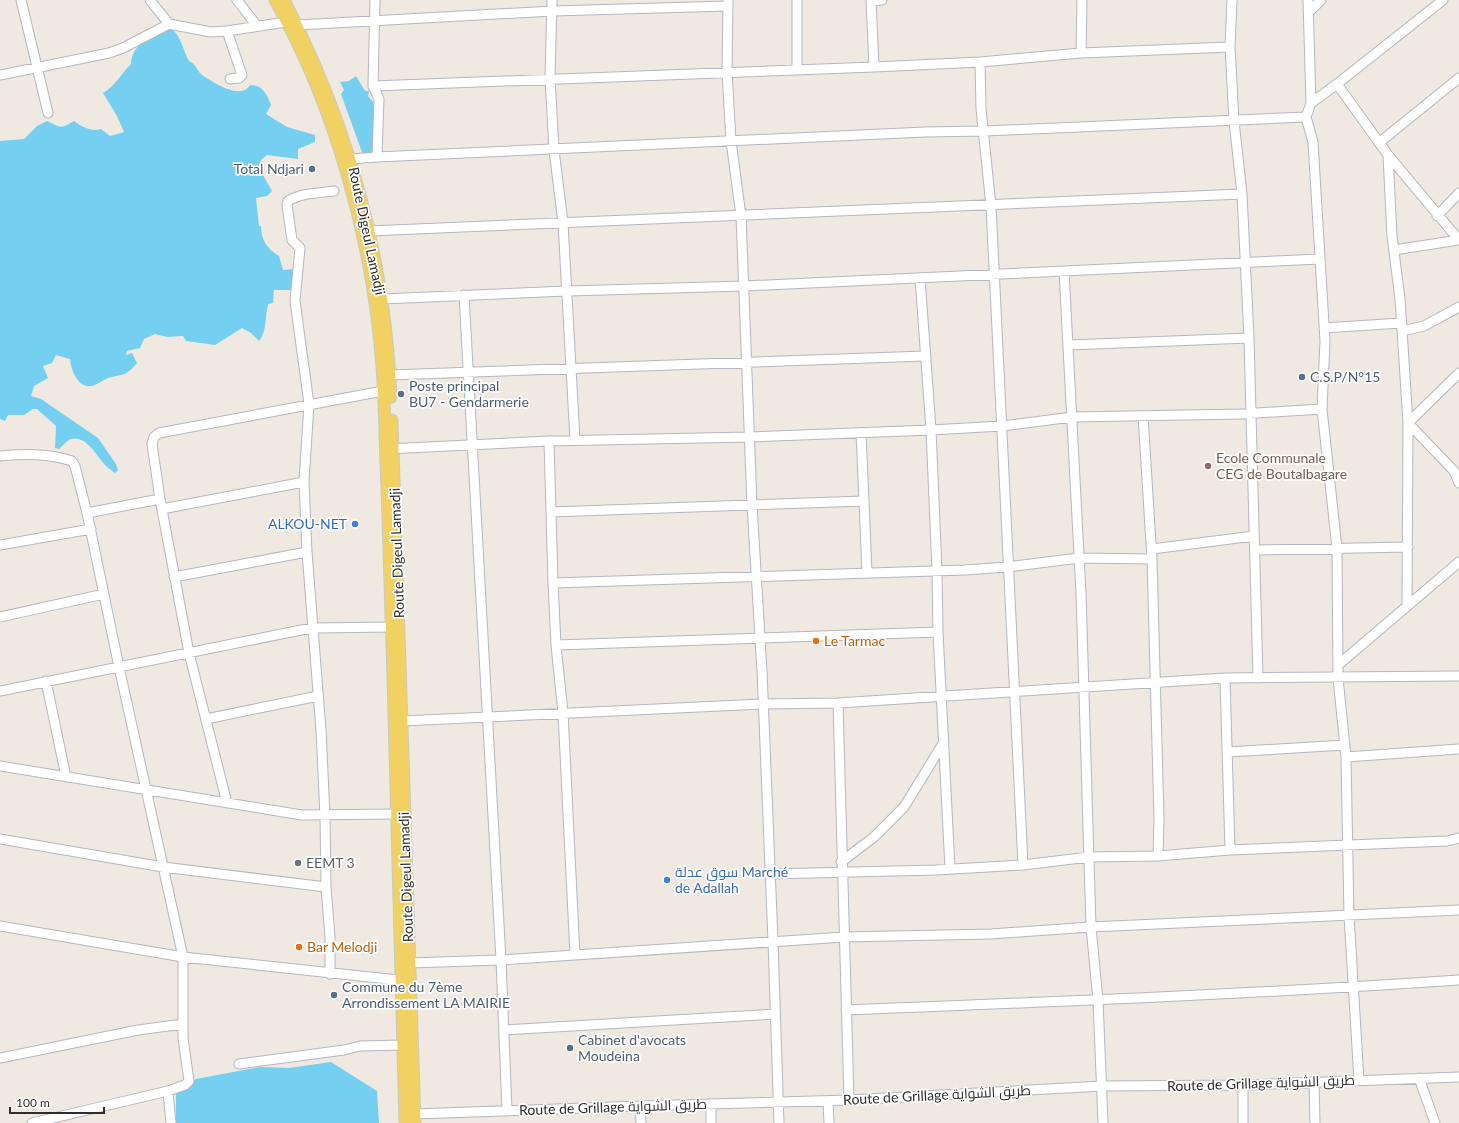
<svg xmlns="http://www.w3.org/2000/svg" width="1459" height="1123" viewBox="0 0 1459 1123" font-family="Lato,Cairo,sans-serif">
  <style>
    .water { fill: #75cff0 }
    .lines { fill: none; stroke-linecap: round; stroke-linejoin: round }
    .minor-casing { stroke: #b4b7c1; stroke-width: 11 }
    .major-casing { stroke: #c9c9c9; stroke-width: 13 }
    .minor { stroke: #fff; stroke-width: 9 }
    .major { stroke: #f2d163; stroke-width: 11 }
    .service-dot { fill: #5c6f8a; stroke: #fff; stroke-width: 1.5 }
    .education-dot { fill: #8d6e63; stroke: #fff; stroke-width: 1.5 }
    .shop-dot { fill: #3f7fe0; stroke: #fff; stroke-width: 1.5 }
    .food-dot { fill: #e8710a; stroke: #fff; stroke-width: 1.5 }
    .worship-dot { fill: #6b7280; stroke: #fff; stroke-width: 1.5 }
    .labels { text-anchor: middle; stroke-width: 3.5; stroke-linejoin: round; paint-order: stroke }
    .service-label { font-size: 14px; fill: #4e5e75; stroke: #fff; text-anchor: start }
    .street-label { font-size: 14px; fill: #2e2e2e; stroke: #fff }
    .education-label { font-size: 14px; fill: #785e54; stroke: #fff; text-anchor: start }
    .shop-label { font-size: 14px; fill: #366cbe; stroke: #fff; text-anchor: end }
    .food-label { font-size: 14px; fill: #c56008; stroke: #fff; text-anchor: start }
    .worship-label { font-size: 14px; fill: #5b616d; stroke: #fff; text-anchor: start }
  </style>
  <rect width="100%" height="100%" fill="#efe9e1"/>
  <!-- water -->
  <path class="water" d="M 170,28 C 181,34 183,51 189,61 C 196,64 196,69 201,74 C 212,82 241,101 250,85 C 263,85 267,95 271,105 L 266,114 L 287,127 L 315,135 L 315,142 L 298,149 L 298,159 L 267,155 L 261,160 L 259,168 L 272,191 L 267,196 L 256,198 L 259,226 L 261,226 C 261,240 267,249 279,256 L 283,270 L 294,269 L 293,290 L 274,290 L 273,303 L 268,304 C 265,315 267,332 259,341 L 251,333 L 242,328 L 215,345 L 186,341 L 183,336 L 167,337 L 155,334 L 144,339 L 140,348 L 127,351 L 126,355 L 132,353 L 137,363 C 126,376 124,374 108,378 C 102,380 98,385 91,386 C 78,388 71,370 70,359 L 56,355 L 52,363 L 43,366 L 48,378 L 34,386 L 31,396 L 41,399 L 98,438 L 116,464 L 118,470 L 115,473 C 110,469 104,465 101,460 C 95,452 84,435 71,439 C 67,440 63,446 59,449 L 55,448 L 56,426 L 37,409 L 33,409 L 24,415 L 8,415 L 5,421 L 0,419 L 0,141 L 24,139 L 37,126 L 47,121 C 61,128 61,129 74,121 C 82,127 92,132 101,129 L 110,136 L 124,132 L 117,116 L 103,93 C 115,86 121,74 131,64 C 132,42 153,37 170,28 Z
    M 356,76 L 365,91 L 369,91 L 368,96 L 373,102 L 375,154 L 363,155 L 341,94 L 344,90 L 340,82 L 349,81 Z
    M 331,1062 L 377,1091 L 379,1123 L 176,1123 L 176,1093 L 196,1079 L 260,1067 L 289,1068 Z"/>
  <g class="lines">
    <defs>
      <path id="minor" d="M 21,0 L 48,113
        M 150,0 L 169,24
        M 237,0 L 257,26
        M 552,0 L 550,78 L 554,150 L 563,223 L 575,440
        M 728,0 L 727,72 L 731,141 L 741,216 L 752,505 L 762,671 L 773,941 L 779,1123
        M 797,0 L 797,70
        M 871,0 L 874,67
        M 1232,0 L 1230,47 L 1234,121 L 1242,194 L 1249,338 L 1258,678
        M 1308,0 L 1311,103 L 1306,117 L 1313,142 L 1325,341 L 1322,409 L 1337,548 L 1338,678 L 1346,757 L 1349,916 L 1359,1080
        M 871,1 L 882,0
        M 1309,12 L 1321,0
        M 298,25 L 553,11 L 728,6
        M 227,31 L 242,75 L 239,78 L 230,79
        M 1081,53 L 1082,0
        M 980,62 L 981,109 L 991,206 L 1023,865
        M 0,75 L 109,53 L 123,48 L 169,24 L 211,32 L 227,31 L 286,22
        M 1337,84 L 1388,155 L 1459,240
        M 373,86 L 874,67 L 980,62 L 1081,53 L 1230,47
        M 1311,103 L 1337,84 L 1443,0
        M 1380,142 L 1459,78
        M 1388,155 L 1392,236 L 1400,299 L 1408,423 L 1407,606
        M 377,157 L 925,132 L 985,131 L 1306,117
        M 351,159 L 377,157 L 379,99 L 373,86 L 375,0
        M 1437,216 L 1459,193
        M 369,231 L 1242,194
        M 1394,250 L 1459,240
        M 1064,271 L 1081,593 L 1091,927 L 1098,1000 L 1103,1123
        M 920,278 L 931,430 L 937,570 L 938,632 L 950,869
        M 464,295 L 501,960 L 507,1111
        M 382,299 L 567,291 L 744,286 L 1320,259
        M 1324,328 L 1401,323
        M 1402,331 L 1424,326 L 1459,307
        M 1069,345 L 1249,338
        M 1459,373 L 1408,423 L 1454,471 L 1459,483
        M 390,375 L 925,356
        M 1143,416 L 1152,559 L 1159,819 L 1158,856
        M 549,441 L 553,583 L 965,570 L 1007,567 L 1079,558 L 1152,559
        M 387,449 L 549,441 L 750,437 L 931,430 L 1002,426 L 1072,417 L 1241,414 L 1322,409
        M 0,456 C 24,454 48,453 72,461 L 75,466 L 87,513 L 119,667 L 183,957 L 183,1038 L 189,1081 L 185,1085 L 168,1091 L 32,1123
        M 864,501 L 867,573
        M 162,509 L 304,482
        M 551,512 L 864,501 L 861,433
        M 87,513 L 160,499
        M 0,545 L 91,529
        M 1152,549 L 1254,536
        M 1256,550 L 1408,547
        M 174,577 L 307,552
        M 553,583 L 556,645 L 563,713 L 575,955
        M 0,617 L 104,594
        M 556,645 L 938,632
        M 1338,665 L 1459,562
        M 1225,678 L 1230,850
        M 46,681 L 66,777
        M 0,691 L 301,630 L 314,628 L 392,627
        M 838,703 L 849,1100
        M 206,719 L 318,696
        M 402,721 L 762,704 L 838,703 L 1225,678 L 1459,676
        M 1228,752 L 1345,745
        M 1346,757 L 1459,749
        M 0,766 L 302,815 L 395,814
        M 227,803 L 189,653 L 160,499 L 152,444 L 154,437 L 159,433 L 383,391
        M 0,839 L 163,867 L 326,887
        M 841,862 L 874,837 L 904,807 L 944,742
        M 769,874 L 936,870 L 1023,865 L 1089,857 L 1158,856 L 1230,850 L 1447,841 L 1459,838
        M 0,926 L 183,957 L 407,981
        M 409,963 L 501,960 L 844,937 L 991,934 L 1091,927 L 1459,910
        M 330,974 L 330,937 L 326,887 L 325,816 L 321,730 L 307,552 L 304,482 L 309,404 L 295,301 L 300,248 L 292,240 L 287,205 L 288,201 C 301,193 319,193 334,191
        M 846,1010 C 1051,1002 1255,994 1459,980
        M 504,1030 L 775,1014
        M 0,1058 L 138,1030 L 183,1024
        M 239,1064 L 344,1050 L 360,1046 L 402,1045
        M 1419,1078 L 1435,1123
        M 1314,1081 L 1315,1123
        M 1243,1085 L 1243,1123
        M 168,1091 L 171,1123
        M 828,1101 L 829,1123
        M 711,1104 L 711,1123
        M 640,1106 L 641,1123
        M 415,1114 L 640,1106 L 849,1100 L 1103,1086 L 1243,1085 L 1459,1077"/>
      <path id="major" d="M 275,0 C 336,107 373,244 382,366 C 385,406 385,447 387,487 C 389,550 391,613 393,676 C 396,825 400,974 405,1123
        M 284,0 C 348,124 385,257 391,397
        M 392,420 L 415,1123"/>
    </defs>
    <!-- minor casing -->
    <use href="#minor" class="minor-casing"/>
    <!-- major casing -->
    <use href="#major" class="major-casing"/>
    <!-- minor -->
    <use href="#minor" class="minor"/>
    <!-- major -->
    <use href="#major" class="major"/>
  </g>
  <!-- markers -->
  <g class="service-dot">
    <circle cx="312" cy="169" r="4"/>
    <circle cx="1302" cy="377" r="4"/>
    <circle cx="401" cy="394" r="4"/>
    <circle cx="334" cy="995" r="4"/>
    <circle cx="570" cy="1048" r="4"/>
  </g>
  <circle class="education-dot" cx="1208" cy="466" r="4"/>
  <g class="shop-dot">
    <circle cx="355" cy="524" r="4"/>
    <circle cx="667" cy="880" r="4"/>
  </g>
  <g class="food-dot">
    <circle cx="816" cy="641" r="4"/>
    <circle cx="299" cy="947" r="4"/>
  </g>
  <circle class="worship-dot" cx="298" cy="863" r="4"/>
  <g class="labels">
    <!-- service labels -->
    <g class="service-label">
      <text x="304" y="174" text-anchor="end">Total Ndjari</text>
      <text x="1310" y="382">C.S.P/N°15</text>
      <text x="409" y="391">Poste principal<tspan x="409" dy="16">BU7 - Gendarmerie</tspan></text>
      <text x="342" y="992">Commune du 7ème<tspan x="342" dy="16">Arrondissement LA MAIRIE</tspan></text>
      <text x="578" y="1045">Cabinet d'avocats<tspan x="578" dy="16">Moudeina</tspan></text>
    </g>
    <!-- street labels -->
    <g class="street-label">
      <text transform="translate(367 231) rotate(78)" y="5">Route Digeul Lamadji</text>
      <text transform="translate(397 553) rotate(-92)" y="5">Route Digeul Lamadji</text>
      <text transform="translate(406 877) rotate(-92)" y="5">Route Digeul Lamadji</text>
      <text transform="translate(1261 1083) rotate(-2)" y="5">Route de Grillage طريق الشواية</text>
      <text transform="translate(937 1095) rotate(-3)" y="5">Route de Grillage طريق الشواية</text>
      <text transform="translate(613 1107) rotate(-2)" y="5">Route de Grillage طريق الشواية</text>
    </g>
    <!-- education labels -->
    <g class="education-label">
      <text x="1216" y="463">Ecole Communale<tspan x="1216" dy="16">CEG de Boutalbagare</tspan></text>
    </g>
    <!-- shop labels -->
    <g class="shop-label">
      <text x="347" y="529">ALKOU-NET</text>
      <text x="675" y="877" text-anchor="start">سوق عدلة Marché<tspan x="675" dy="16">de Adallah</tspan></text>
    </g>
    <!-- food labels -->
    <g class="food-label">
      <text x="824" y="646">Le Tarmac</text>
      <text x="307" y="952">Bar Melodji</text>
    </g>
    <!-- worship labels -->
    <g class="worship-label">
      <text x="306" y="868">EEMT 3</text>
    </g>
  </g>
  <!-- scale -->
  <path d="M10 1107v6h94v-6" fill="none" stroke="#2e2e2e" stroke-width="2"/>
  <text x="16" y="1107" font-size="12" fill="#2e2e2e" stroke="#ffffff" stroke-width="3" paint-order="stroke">100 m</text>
</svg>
